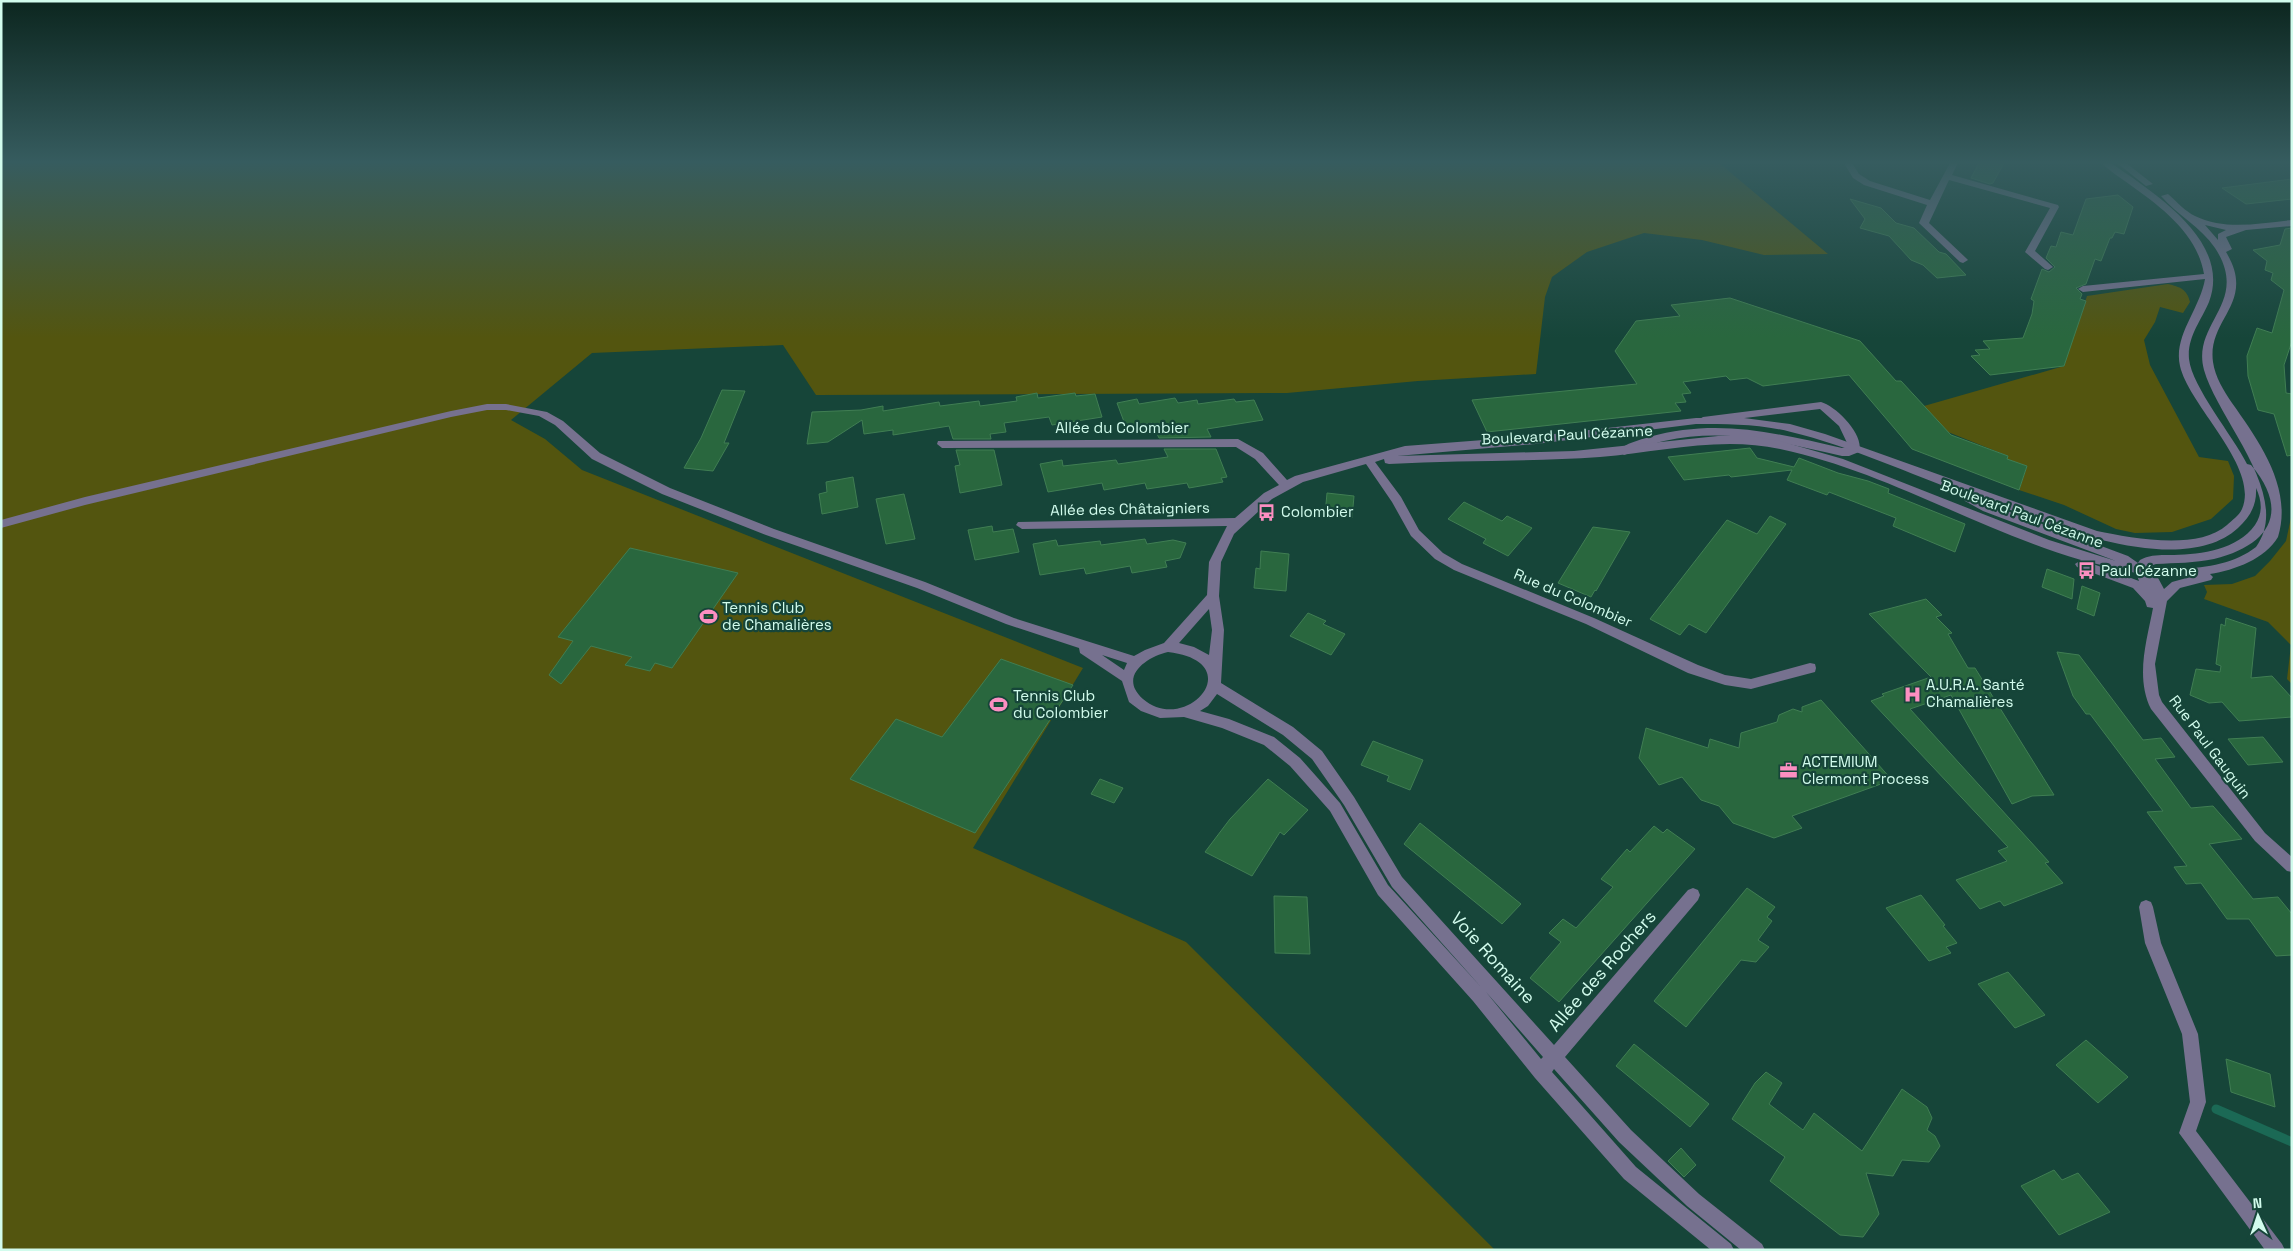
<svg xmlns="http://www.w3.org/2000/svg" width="2293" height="1251" viewBox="0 0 2293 1251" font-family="'Space Grotesk',sans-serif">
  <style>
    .green { fill: #53550f }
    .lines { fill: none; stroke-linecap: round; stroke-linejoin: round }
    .stream { stroke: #1b6955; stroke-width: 9 }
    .building { fill: #29673e; stroke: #407e53 }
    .lane { fill: #76718f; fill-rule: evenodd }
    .street { fill: #76718f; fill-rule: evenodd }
    .labels { text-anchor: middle; stroke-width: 4.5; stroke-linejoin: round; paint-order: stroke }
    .street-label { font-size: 15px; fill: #d2fced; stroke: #164539 }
    .poi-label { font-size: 15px; fill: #d2fced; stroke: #164539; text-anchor: start }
    .near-street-label { font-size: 18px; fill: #d2fced; stroke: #164539 }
  </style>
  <rect width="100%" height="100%" fill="#164539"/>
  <!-- green -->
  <path class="green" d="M 1,163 L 1719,163 L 1828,254 L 1764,255 L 1702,240 L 1644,233 L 1587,252 L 1552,277 L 1545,297 L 1536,374 L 1418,381 L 1287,393 L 816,395 L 783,345 L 592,353 L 511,420 L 545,439 L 582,470 L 1083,668 L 973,848 L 1186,942 L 1495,1250 L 1,1250 Z
    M 2168,284 C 2180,287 2187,289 2190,302 L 2183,313 L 2160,307 L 2155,322 L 2144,340 L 2150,365 L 2199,457 L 2228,461 L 2234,476 L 2233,499 L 2211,519 L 2172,532 L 2135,533 L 2116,529 L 2064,505 L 2019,490 L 2027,466 L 2007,459 L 2008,456 L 1948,432 L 1924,406 L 2064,366 L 2087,296 Z
    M 2292,513 L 2292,684 L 2287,679 L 2291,645 L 2268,622 L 2204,599 L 2207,592 L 2204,585 L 2232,584 L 2255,576 L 2270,561 L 2286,541 Z"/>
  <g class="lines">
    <!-- stream -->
    <path class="stream" d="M 2216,1109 L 2292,1142"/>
  </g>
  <!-- building -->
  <path class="building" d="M 1979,163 L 2004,163 L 1993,183 L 1990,184 L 1971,178 Z
    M 2292,179 L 2292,199 L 2246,204 L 2222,188 Z
    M 2118,195 L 2133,207 L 2124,234 L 2115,232 L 2112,238 L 2110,238 L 2101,261 L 2095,259 L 2086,284 L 2076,288 L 2082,294 L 2080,299 L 2086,301 L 2064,366 L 1990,375 L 1971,356 L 1980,355 L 1975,350 L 1990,349 L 1983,341 L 2023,338 L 2032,314 L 2034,301 L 2031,299 L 2042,269 L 2049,272 L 2055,267 L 2046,258 L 2051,246 L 2056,247 L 2061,232 L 2073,235 L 2086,199 Z
    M 1850,199 L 1881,208 L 1896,223 L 1914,228 L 1939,252 L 1946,254 L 1966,275 L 1937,278 L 1923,265 L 1911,260 L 1889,236 L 1860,228 L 1865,219 Z
    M 2292,228 L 2292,341 L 2284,365 L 2286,393 L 2292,394 L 2292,455 L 2287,456 L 2274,414 L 2258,410 L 2248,376 L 2247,356 L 2257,328 L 2272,333 L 2284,290 L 2271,280 L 2273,273 L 2265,270 L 2267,261 L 2253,250 L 2280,245 L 2285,229 Z
    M 1730,298 L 1860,341 L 1896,381 L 1901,381 L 1951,435 L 2008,456 L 2007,459 L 2027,466 L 2019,490 L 1912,449 L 1849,375 L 1763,386 L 1747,378 L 1730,380 L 1726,376 L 1683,382 L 1691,393 L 1682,394 L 1686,402 L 1675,403 L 1681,411 L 1487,432 L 1472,400 L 1637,384 L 1615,351 L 1636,321 L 1680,316 L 1671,305 Z
    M 722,390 L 745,391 L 724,443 L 729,443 L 713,471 L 684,468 L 701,438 Z
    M 1037,393 L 1038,398 L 1075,393 L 1076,396 L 1095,394 L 1102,417 L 1052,425 L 1049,417 L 1004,423 L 1006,432 L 990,434 L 991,439 L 953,439 L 949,426 L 893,435 L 893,430 L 864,434 L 862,420 L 828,442 L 807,444 L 812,412 L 861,410 L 883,406 L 883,411 L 939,402 L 940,406 L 979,401 L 980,406 L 1017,401 L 1016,397 Z
    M 1175,398 L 1178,403 L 1197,400 L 1198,404 L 1234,399 L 1236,402 L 1254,400 L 1263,420 L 1207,429 L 1211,437 L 1159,438 L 1152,423 L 1126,427 L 1117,403 L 1137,399 L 1139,404 Z
    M 1750,448 L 1757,458 L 1794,467 L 1799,458 L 1838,473 L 1868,481 L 1889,489 L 1888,493 L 1965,524 L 1955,552 L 1893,526 L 1896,518 L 1829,492 L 1827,495 L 1787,480 L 1792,470 L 1731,477 L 1729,475 L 1684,480 L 1668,457 Z
    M 1164,449 L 1216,449 L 1227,477 L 1221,478 L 1223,482 L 1189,488 L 1187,483 L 1147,489 L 1145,483 L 1104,490 L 1102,483 L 1048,492 L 1040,464 L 1062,460 L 1063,466 L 1116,460 L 1118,464 L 1168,457 Z
    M 956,450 L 994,450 L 1002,485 L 960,493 L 955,466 L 960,465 Z
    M 853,477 L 858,507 L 822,514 L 819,494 L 827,492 L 826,482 Z
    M 1327,493 L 1354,496 L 1352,518 L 1325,515 Z
    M 904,494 L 915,539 L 886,544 L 876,499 Z
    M 1464,502 L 1502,521 L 1507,516 L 1532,528 L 1508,556 L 1483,543 L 1486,539 L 1448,519 Z
    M 1770,516 L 1786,524 L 1706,633 L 1689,624 L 1680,635 L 1650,619 L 1727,520 L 1757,534 Z
    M 992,526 L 993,532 L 1013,529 L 1019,552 L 975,560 L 968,530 Z
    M 1593,527 L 1630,532 L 1596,591 L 1595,590 L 1591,597 L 1558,583 Z
    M 1145,539 L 1147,544 L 1173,540 L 1186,543 L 1180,558 L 1165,561 L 1167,567 L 1132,573 L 1130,566 L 1086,574 L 1084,568 L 1040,575 L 1033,544 L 1056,540 L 1058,546 L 1100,541 L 1101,545 Z
    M 630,548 L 738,573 L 672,668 L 655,663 L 650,671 L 625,665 L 632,657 L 591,646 L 561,684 L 549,675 L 573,641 L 558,637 Z
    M 1261,551 L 1289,554 L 1286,591 L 1254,588 L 1256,568 L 1260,569 Z
    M 2047,569 L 2074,579 L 2072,599 L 2042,587 Z
    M 2082,586 L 2100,593 L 2094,616 L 2077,609 Z
    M 1926,599 L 1942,615 L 1936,617 L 1952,633 L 1948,634 L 1968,668 L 1975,668 L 2054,795 L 2032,796 L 2012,804 L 1951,695 L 1910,709 L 2049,862 L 2045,863 L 2063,883 L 2004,906 L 2000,901 L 1980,909 L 1956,880 L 2007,861 L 1998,851 L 2008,847 L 1871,701 L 1884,696 L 1882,694 L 1931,677 L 1869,614 Z
    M 1308,613 L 1326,621 L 1323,624 L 1345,634 L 1331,655 L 1290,636 Z
    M 2226,618 L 2256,628 L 2251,678 L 2272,676 L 2292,698 L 2292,717 L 2239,721 L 2222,702 L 2209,703 L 2190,695 L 2196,669 L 2220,672 L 2221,666 L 2216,664 L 2221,624 L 2225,626 Z
    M 2057,652 L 2079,655 L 2143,740 L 2161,738 L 2175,757 L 2155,759 L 2191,808 L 2213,806 L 2242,839 L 2209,844 L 2253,899 L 2278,897 L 2292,914 L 2292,955 L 2276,956 L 2249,919 L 2227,919 L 2201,883 L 2186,884 L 2174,867 L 2187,866 L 2147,812 L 2163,811 L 2090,714 L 2086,714 L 2073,696 Z
    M 1001,659 L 1073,685 L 975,833 L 850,779 L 896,719 L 942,737 Z
    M 1821,700 L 1892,780 L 1792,816 L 1802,828 L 1774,838 L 1733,823 L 1719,806 L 1701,800 L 1682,777 L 1659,785 L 1639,758 L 1646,728 L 1708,748 L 1710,739 L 1739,748 L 1741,733 L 1777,722 L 1779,715 L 1793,709 L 1802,712 L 1802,707 Z
    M 2263,737 L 2283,762 L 2248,765 L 2228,739 Z
    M 1373,741 L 1423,760 L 1410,790 L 1387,781 L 1389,776 L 1361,765 Z
    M 1100,779 L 1123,788 L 1114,803 L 1091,794 Z
    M 1268,779 L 1308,810 L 1284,835 L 1280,832 L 1252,876 L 1205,852 L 1230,819 Z
    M 1420,823 L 1521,904 L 1502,924 L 1404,844 Z
    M 1654,826 L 1663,833 L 1667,829 L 1695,849 L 1559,1002 L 1530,978 L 1561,942 L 1549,933 L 1563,919 L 1576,928 L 1613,887 L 1601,879 L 1627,849 L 1630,852 Z
    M 1747,888 L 1775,907 L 1767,917 L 1772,921 L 1758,940 L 1769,947 L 1756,962 L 1741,960 L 1686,1027 L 1654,1001 Z
    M 1921,895 L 1945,925 L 1943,926 L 1957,943 L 1946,947 L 1951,953 L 1929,961 L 1886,908 Z
    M 1274,896 L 1307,897 L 1310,954 L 1275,953 Z
    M 2008,972 L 2045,1015 L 2015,1028 L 1978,984 Z
    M 2086,1040 L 2128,1077 L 2098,1103 L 2056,1065 Z
    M 1634,1044 L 1709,1104 L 1690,1127 L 1616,1066 Z
    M 2226,1059 L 2270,1074 L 2275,1107 L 2231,1092 Z
    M 1766,1072 L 1782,1083 L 1769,1104 L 1803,1130 L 1814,1113 L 1862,1151 L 1902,1089 L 1927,1107 L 1932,1118 L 1927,1130 L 1935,1136 L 1940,1146 L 1929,1162 L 1902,1160 L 1893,1176 L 1866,1173 L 1879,1214 L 1863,1237 L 1840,1235 L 1770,1181 L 1785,1157 L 1732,1119 L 1755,1083 Z
    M 1681,1148 L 1696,1165 L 1684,1177 L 1668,1161 Z
    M 2054,1170 L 2062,1180 L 2078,1173 L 2110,1212 L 2059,1235 L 2021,1186 Z"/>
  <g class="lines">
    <!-- lane -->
    <path class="lane" d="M 1821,402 C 1836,406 1865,435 1859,452 L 1849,456 L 1842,456 C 1782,442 1725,427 1664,441 C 1650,444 1638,451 1624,455 L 1619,451 C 1625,443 1640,440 1649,437 C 1718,418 1775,433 1842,448 L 1849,447 L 1839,426 L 1820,409 L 1703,423 L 1698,420 L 1703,417 Z"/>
    <!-- street -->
    <path class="street" d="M 1844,163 L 1852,163 L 1859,174 L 1870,181 L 1930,200 L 1950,163 L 1958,163 L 1952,175 L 2058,205 L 2059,207 L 2035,251 L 2053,267 L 2048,270 L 2045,269 L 2025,252 L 2050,208 L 1949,180 L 1929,223 L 1966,258 L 1968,260 L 1963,263 L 1960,262 L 1919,223 L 1927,205 L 1864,185 L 1853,178 Z
      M 2102,163 L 2111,163 C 2154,193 2232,241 2209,302 C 2201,321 2187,337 2189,359 C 2192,387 2233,436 2247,464 L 2251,465 C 2291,512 2269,545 2214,559 C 2195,563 2175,563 2156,564 L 2150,566 C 2183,571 2228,569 2256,547 C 2293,496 2218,420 2204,370 C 2191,322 2251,303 2215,248 C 2201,227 2177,215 2161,196 L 2168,194 C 2176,201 2186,212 2195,216 C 2226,231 2260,223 2292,220 L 2292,226 L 2246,230 L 2226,237 L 2232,249 L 2226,252 C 2257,303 2207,318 2213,362 C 2215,377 2224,391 2232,403 C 2259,441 2293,488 2278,537 C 2265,559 2235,570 2210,574 L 2213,577 L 2211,580 L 2180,588 L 2167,601 L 2155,664 L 2159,695 L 2162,702 L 2265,833 L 2292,857 L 2292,872 L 2287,871 L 2255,841 L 2151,709 C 2135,677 2147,640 2153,608 L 2147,607 L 2145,601 L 2133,588 L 2077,567 L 2075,564 L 2081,560 C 1978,530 1885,471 1780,449 C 1720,436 1660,452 1600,457 C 1530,462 1459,460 1389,464 L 1385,463 L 1384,459 L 1375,462 L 1401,497 L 1419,530 L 1443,553 L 1462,564 L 1594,618 L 1698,665 L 1725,675 L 1751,679 L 1810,663 L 1815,664 L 1816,668 L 1815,672 L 1751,689 L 1725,685 L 1688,673 L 1586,624 L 1454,570 L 1435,559 L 1411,536 L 1392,502 L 1366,464 L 1303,482 L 1272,499 L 1234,534 L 1221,562 L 1219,596 L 1224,630 L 1221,683 L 1293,727 L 1322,751 L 1354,797 L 1402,877 L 1554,1045 L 1688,890 L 1693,888 L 1698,890 L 1700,895 L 1698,900 L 1565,1057 L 1631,1130 L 1699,1194 L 1762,1244 L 1765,1250 L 1741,1250 L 1687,1206 L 1619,1142 L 1554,1069 L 1552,1072 L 1636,1167 L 1731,1244 L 1734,1250 L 1711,1250 L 1624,1179 L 1535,1078 L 1473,1001 L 1378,895 L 1330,811 L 1290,766 L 1264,745 L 1222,728 L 1184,717 L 1160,718 L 1141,711 L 1129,702 L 1122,681 L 1080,653 L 1079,648 L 1006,624 L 917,588 L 766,535 L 662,494 L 592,459 L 555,425 L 539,416 L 506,410 L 487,410 L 451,417 L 85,505 L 1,528 L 1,520 L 85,497 L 451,411 L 487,404 L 506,404 L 547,412 L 563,421 L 600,453 L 670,488 L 774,529 L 925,582 L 1014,618 L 1134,656 L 1145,650 L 1164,643 L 1207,595 L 1209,562 L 1227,526 L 1022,529 L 1016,525 L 1018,522 L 1235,518 L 1264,493 L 1279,485 L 1255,459 L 1236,447 L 942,448 L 937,444 L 938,441 L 1238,439 L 1263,453 L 1287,480 L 1295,476 L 1405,446 L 1536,436 L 1696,418 L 1744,418 L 1790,424 L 1825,434 L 2097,531 C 2131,538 2198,551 2227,525 C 2232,520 2239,516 2242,509 C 2260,467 2189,406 2180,366 C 2173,336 2200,309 2205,279 L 2083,292 L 2078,289 L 2083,286 L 2204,274 C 2197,233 2161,207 2129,184 C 2120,177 2109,171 2102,163 ZM 2205,225 L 2226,230 L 2218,234 L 2218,240 ZM 1696,424 C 1728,424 1760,424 1791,432 C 1849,446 1911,474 1967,495 L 1963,498 L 1965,501 L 1983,511 L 2116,561 L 2049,540 L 1843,459 L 1780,441 L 1751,436 L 1718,436 L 1574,451 L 1397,456 L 1536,444 ZM 2256,488 C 2262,501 2263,513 2255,525 C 2237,550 2202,554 2174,555 C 2162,555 2151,554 2140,560 L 2138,563 L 2128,556 L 1991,505 L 1981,499 C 2043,522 2180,581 2238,528 C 2250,517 2257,505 2256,488 ZM 2084,561 L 2136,573 L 2139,581 L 2085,561 ZM 2157,576 L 2194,576 L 2172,582 L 2164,589 ZM 1209,609 L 1212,630 L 1209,655 L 1194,647 L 1179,643 ZM 1168,652 C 1251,662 1186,736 1143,699 C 1118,677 1146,657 1168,652 ZM 1102,655 L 1127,663 L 1124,670 ZM 1217,694 L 1283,735 L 1312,759 L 1344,805 L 1392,887 L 1481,987 L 1388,885 L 1340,803 L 1300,758 L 1274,737 L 1229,719 L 1200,711 L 1208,706 ZM 1486,992 L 1543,1057 L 1541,1059 Z
      M 2117,163 L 2126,163 L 2153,184 L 2146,186 Z
      M 2146,900 L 2151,902 L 2153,907 L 2161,943 L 2198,1034 L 2206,1102 L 2196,1131 L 2282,1244 L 2285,1250 L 2265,1250 L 2179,1133 L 2190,1102 L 2182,1034 L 2145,943 L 2139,907 L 2141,902 Z"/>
  </g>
  <!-- sky -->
  <linearGradient id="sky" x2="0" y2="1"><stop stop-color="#0c261f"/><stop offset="0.48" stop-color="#365c5f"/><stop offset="1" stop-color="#365c5f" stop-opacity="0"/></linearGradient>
  <rect width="2293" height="338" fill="url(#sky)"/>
  <!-- icons -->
  <defs>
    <symbol id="bus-bare" viewBox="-9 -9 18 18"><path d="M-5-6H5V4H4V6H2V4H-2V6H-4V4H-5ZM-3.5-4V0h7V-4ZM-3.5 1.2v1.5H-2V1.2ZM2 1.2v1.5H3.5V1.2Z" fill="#fc8fc1" stroke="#164539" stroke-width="2.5" paint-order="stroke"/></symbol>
    <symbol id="stadium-bare" viewBox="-9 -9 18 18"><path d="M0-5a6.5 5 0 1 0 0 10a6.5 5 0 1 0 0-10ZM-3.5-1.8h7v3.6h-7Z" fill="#fc8fc1" stroke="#164539" stroke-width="2.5" paint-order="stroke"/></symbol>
    <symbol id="hospital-bare" viewBox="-9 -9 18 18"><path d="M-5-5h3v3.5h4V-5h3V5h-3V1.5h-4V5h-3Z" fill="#fc8fc1" stroke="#164539" stroke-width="2.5" paint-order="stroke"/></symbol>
    <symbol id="office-bare" viewBox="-9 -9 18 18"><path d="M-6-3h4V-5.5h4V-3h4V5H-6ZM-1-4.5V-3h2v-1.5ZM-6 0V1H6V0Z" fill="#fc8fc1" stroke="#164539" stroke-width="2.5" paint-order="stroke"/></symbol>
  </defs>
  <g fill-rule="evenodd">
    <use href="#bus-bare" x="1254" y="500" width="25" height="25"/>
    <use href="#bus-bare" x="2074" y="558" width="25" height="25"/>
    <use href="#stadium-bare" x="696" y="604" width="25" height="25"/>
    <use href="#hospital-bare" x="1900" y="682" width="25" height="25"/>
    <use href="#stadium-bare" x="986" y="692" width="25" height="25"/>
    <use href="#office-bare" x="1776" y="758" width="25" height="25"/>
  </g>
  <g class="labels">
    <!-- street labels -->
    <g class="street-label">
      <text x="1122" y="433">Allée du Colombier</text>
      <text transform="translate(1567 435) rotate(-3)" y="5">Boulevard Paul Cézanne</text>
      <text transform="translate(1130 509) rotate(-1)" y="5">Allée des Châtaigniers</text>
      <text transform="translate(2022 514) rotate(20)" y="5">Boulevard Paul Cézanne</text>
      <text transform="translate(1573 598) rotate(23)" y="5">Rue du Colombier</text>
      <text transform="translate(2210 747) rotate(53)" y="5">Rue Paul Gauguin</text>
    </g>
    <!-- poi labels -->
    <g class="poi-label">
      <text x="1281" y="517">Colombier</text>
      <text x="2101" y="576">Paul Cézanne</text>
      <text x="722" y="613">Tennis Club<tspan x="722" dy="17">de Chamalières</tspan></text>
      <text x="1926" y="690">A.U.R.A. Santé<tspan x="1926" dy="17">Chamalières</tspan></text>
      <text x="1013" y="701">Tennis Club<tspan x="1013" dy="17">du Colombier</tspan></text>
      <text x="1802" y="767">ACTEMIUM<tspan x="1802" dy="17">Clermont Process</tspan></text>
    </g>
    <!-- near-street labels -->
    <g class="near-street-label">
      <text transform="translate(1493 958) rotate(48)" y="6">Voie Romaine</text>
      <text transform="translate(1602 971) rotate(-49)" y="6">Allée des Rochers</text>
    </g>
  </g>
  <!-- border -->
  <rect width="2293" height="1251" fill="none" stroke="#d2fced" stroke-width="5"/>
  <!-- north arrow -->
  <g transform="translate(2258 1216) rotate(357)" stroke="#164539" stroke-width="4" paint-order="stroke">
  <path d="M0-4L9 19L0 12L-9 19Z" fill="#d2fced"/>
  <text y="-8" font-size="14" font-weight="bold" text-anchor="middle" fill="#d2fced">N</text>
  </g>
</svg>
